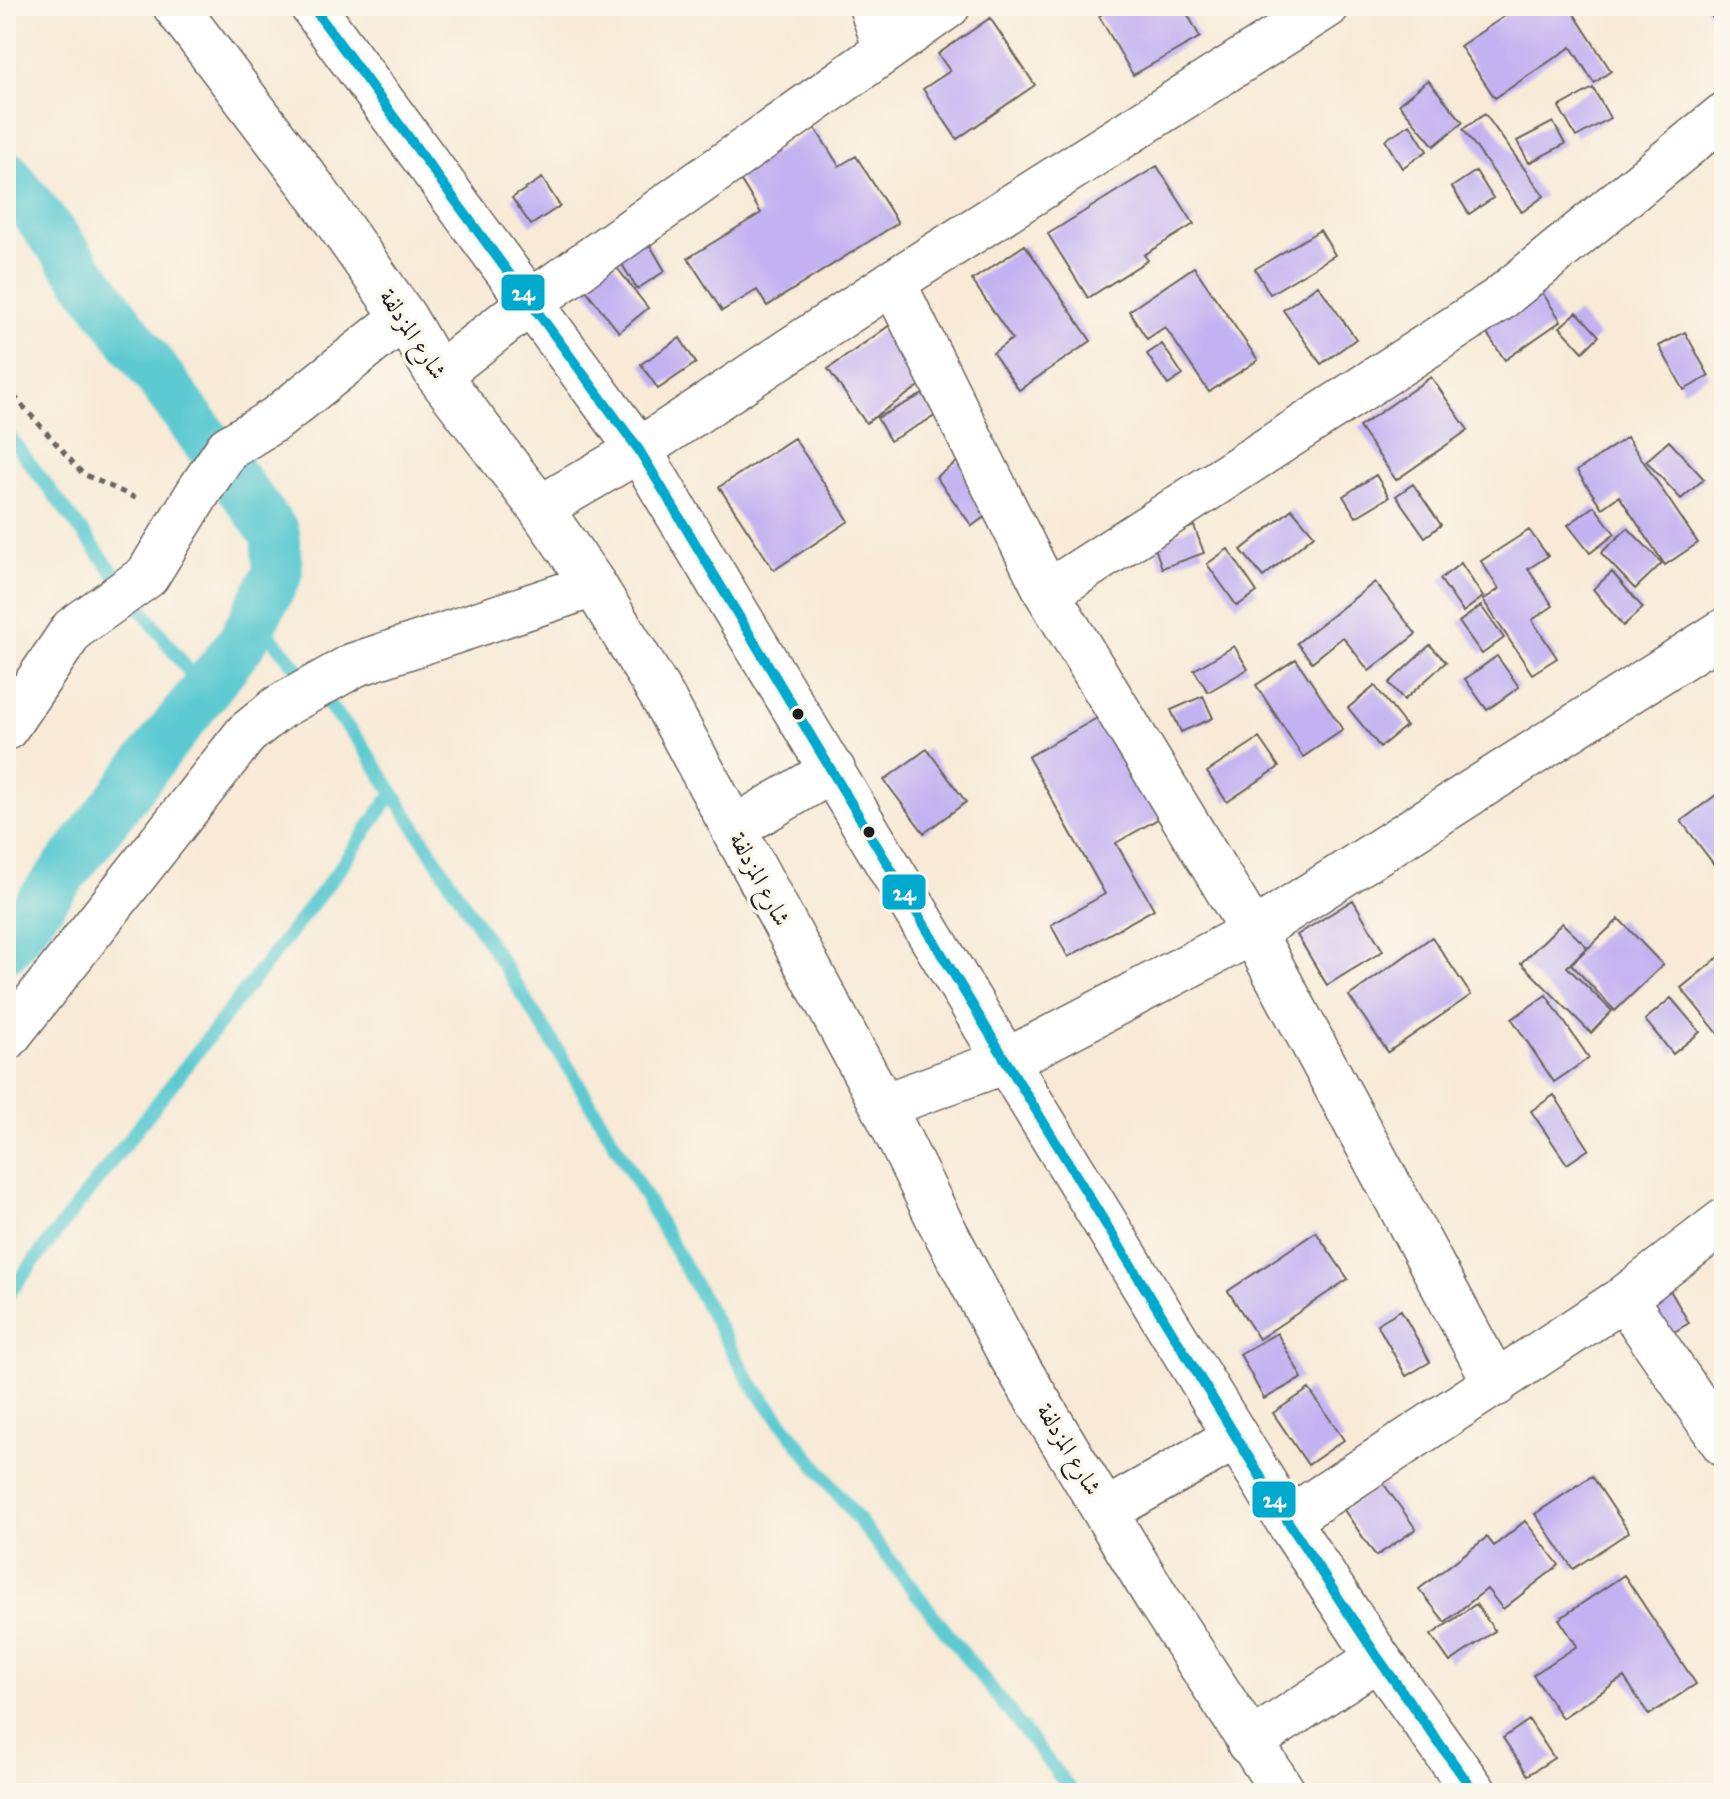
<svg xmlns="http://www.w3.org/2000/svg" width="1730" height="1799" viewBox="0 0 1730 1799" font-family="'IM FELL Great Primer',Amiri,serif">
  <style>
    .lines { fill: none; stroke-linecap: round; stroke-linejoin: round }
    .stream { stroke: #5dcad1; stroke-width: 14 }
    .canal { stroke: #5dcad1; stroke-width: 50 }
    .building { fill: #c3b2f1 }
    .minor-casing { stroke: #69645d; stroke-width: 47 }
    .path { stroke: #69645d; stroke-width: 5; stroke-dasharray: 6 6; stroke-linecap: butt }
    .minor { stroke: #fff; stroke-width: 44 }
    .bus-1-casing { stroke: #fbf7ec; stroke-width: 16 }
    .bus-1 { stroke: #00a9ce; stroke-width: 10 }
    .bus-dot { fill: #1c1c1c; stroke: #fbf7ec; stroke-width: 3 }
    .labels { text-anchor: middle; stroke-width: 7; stroke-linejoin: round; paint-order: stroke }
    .street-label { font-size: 24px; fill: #1c1c1c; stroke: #fbf7ec }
    .line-badge { stroke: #fbf7ec; stroke-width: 3 }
    .badge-label { font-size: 22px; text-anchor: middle; font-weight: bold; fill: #fff }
  </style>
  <rect width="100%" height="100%" fill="#fbf7ec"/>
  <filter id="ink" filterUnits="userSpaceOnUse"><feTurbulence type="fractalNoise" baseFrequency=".0125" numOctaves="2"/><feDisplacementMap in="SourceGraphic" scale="16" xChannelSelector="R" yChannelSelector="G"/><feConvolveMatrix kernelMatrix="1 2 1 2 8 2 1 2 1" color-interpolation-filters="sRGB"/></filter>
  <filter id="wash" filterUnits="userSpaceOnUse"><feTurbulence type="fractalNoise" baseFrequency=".006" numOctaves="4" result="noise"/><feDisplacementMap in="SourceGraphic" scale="32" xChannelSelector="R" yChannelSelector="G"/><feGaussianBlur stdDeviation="1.8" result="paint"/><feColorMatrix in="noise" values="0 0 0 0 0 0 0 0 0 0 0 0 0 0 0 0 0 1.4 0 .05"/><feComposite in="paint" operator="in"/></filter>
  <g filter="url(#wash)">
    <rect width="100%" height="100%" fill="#f8ead7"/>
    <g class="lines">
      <!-- stream -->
      <path class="stream" d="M 6,432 L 204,691
        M 252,615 L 360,742 L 393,793 L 561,1055 L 622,1156 L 750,1382 L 1073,1793
        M 6,1297 L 335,875 L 393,793"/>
      <!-- canal -->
      <path class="canal" d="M 6,175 L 98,294 L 275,534 L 278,573 L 242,642 L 6,947"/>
    </g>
    <g id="blocks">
      <!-- building -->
      <path class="building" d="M 1117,6 L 1183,6 L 1200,37 L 1133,75 L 1099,16 Z
        M 1520,6 L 1569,6 L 1611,71 L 1594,83 L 1571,47 L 1495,98 L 1460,46 Z
        M 1704,6 L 1724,6 L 1724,33 Z
        M 990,18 L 1035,85 L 957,139 L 923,89 L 950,71 L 938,54 Z
        M 1428,80 L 1463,122 L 1434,146 L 1399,104 Z
        M 1593,88 L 1610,118 L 1576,137 L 1559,107 Z
        M 1485,114 L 1544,196 L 1522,212 L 1463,129 Z
        M 1553,122 L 1565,144 L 1529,163 L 1517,141 Z
        M 1410,124 L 1427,151 L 1402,168 L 1385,140 Z
        M 815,128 L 839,166 L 856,156 L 898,223 L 767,306 L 757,290 L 722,311 L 688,258 L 761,213 L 738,176 Z
        M 1157,166 L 1194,224 L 1144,255 L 1148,260 L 1088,298 L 1048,234 Z
        M 1476,171 L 1493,198 L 1469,214 L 1452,187 Z
        M 542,178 L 560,206 L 531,225 L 512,198 Z
        M 1320,230 L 1335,255 L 1270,294 L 1255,269 Z
        M 643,233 L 665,271 L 637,289 L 614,251 Z
        M 1025,245 L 1091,341 L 1019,390 L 993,353 L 1012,339 L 972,280 Z
        M 608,256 L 648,308 L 619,332 L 578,280 Z
        M 1194,267 L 1258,360 L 1209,392 L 1165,327 L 1147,339 L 1129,311 Z
        M 1536,283 L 1561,321 L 1505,360 L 1479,322 Z
        M 1318,285 L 1356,339 L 1321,364 L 1283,310 Z
        M 1577,312 L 1599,336 L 1583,352 L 1560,327 Z
        M 890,325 L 928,380 L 866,423 L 828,369 Z
        M 1685,332 L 1709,376 L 1684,390 L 1659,346 Z
        M 680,338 L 696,363 L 658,389 L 641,364 Z
        M 1162,344 L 1183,375 L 1168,385 L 1147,354 Z
        M 1431,377 L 1468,430 L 1396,480 L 1359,427 Z
        M 923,394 L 935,416 L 890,441 L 877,418 Z
        M 1627,437 L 1698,543 L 1665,565 L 1619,496 L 1602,508 L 1577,471 Z
        M 794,438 L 849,521 L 774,570 L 719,487 Z
        M 1669,441 L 1704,479 L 1681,499 L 1646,461 Z
        M 960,460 L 995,509 L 972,526 L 936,477 Z
        M 1376,475 L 1389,497 L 1356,517 L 1343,496 Z
        M 1413,484 L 1441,525 L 1425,537 L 1396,496 Z
        M 1594,506 L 1615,534 L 1590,553 L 1568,525 Z
        M 1292,509 L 1314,535 L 1263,577 L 1241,550 Z
        M 1194,526 L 1204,553 L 1162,568 L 1153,542 Z
        M 1628,528 L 1662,563 L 1635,589 L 1601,553 Z
        M 1529,530 L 1548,556 L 1528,569 L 1553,606 L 1532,620 L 1557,658 L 1532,674 L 1483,600 L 1499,589 L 1481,561 Z
        M 1228,549 L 1257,592 L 1237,606 L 1207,564 Z
        M 1461,563 L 1483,597 L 1463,612 L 1440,579 Z
        M 1612,572 L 1643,608 L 1623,626 L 1593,589 Z
        M 1375,582 L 1416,634 L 1369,671 L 1343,637 L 1312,662 L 1297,643 Z
        M 1481,606 L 1504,638 L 1482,654 L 1459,622 Z
        M 1430,645 L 1446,662 L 1404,700 L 1389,683 Z
        M 1234,646 L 1248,669 L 1208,692 L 1194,670 Z
        M 1497,656 L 1519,687 L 1487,710 L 1465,679 Z
        M 1296,659 L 1343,730 L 1303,757 L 1256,685 Z
        M 1375,686 L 1406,726 L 1380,747 L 1348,708 Z
        M 1203,696 L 1213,718 L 1181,732 L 1171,710 Z
        M 1106,713 L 1163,816 L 1116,843 L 1154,909 L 1068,957 L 1051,925 L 1105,894 L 1028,757 Z
        M 1259,738 L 1279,767 L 1227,802 L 1207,772 Z
        M 927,749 L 966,802 L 924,833 L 884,780 Z
        M 1724,789 L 1724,861 L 1716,867 L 1681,821 Z
        M 1353,900 L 1383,951 L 1327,985 L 1297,935 Z
        M 1619,919 L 1663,965 L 1615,1011 L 1571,964 Z
        M 1562,923 L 1587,947 L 1567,967 L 1612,1011 L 1591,1033 L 1521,963 Z
        M 1432,937 L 1471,995 L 1388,1052 L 1349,996 Z
        M 1724,953 L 1724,1041 L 1681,988 Z
        M 1546,995 L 1589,1058 L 1554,1082 L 1512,1019 Z
        M 1671,998 L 1700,1032 L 1673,1054 L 1645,1020 Z
        M 1554,1095 L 1589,1149 L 1567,1164 L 1531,1111 Z
        M 1316,1232 L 1348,1279 L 1259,1339 L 1228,1291 Z
        M 1663,1278 L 1689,1323 L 1662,1339 L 1636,1293 Z
        M 1401,1310 L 1430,1362 L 1406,1376 L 1377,1324 Z
        M 1277,1333 L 1302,1378 L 1264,1399 L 1240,1354 Z
        M 1309,1389 L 1344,1440 L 1308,1465 L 1273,1413 Z
        M 1592,1476 L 1629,1532 L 1573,1569 L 1535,1514 Z
        M 1383,1483 L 1416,1529 L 1376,1556 L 1344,1510 Z
        M 1525,1521 L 1559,1565 L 1503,1609 L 1487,1589 L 1445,1622 L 1419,1589 L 1487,1537 L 1494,1546 Z
        M 1624,1575 L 1696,1684 L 1649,1715 L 1624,1677 L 1562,1718 L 1533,1675 L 1577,1646 L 1559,1619 Z
        M 1476,1604 L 1495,1631 L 1450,1662 L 1431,1635 Z
        M 1529,1720 L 1554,1758 L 1528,1775 L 1503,1738 Z"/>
    </g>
  </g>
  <g filter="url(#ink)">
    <use href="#blocks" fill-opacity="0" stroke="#69645d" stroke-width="2"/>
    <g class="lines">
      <defs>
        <path id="minor" d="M 175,6 L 311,185 L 404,317 L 438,375 L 540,508 L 594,585 L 663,698 L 883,1106 L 940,1222 L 1008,1351 L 1157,1598 L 1284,1793
          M 312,6 L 639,450 L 1006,1061 L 1287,1520 L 1378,1658 L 1475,1793
          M 871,6 L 886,50
          M 893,282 L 1047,593 L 1253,932 L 1496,1384
          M 438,375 L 531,302 L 948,6
          M 540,508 L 639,450 L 893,282 L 1327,6
          M 1047,593 L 1498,300 L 1724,115
          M 6,728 L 73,629 L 147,576 L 201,488 L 228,448 L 277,418 L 404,317
          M 733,829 L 833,770
          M 6,1039 L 246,734 L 278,708 L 354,665 L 594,585
          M 883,1106 L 1006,1061 L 1253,932 L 1724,631
          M 1624,1298 L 1724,1444
          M 1106,1511 L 1236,1437
          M 1287,1520 L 1624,1298 L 1724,1221
          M 1249,1743 L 1378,1658"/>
      </defs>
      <!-- minor casing -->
      <use href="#minor" class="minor-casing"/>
      <!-- path -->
      <path class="path" d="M 6,387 L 83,474 L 140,500"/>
      <!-- minor -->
      <use href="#minor" class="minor"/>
      <defs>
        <path id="bus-1" d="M 312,6 L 639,450 L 1006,1061 L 1287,1520 L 1378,1658 L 1475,1793"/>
      </defs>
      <!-- bus-1 casing -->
      <use href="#bus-1" class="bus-1-casing"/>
      <!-- bus-1 -->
      <use href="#bus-1" class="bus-1"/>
    </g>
  </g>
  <!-- markers -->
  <g class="bus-dot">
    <circle cx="798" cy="714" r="7"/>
    <circle cx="869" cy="832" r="7"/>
  </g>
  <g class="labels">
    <!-- street labels -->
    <g class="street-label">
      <text transform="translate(413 334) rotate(57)" y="8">شارع المزدلفة</text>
      <text transform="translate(760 879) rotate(62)" y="8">شارع المزدلفة</text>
      <text transform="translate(1069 1449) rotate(59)" y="8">شارع المزدلفة</text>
    </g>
  </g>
  <g class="line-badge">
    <rect x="500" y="273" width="46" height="39" rx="8" fill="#00a9ce"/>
    <rect x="881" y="873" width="46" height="38" rx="8" fill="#00a9ce"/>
    <rect x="1251" y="1480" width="46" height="39" rx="8" fill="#00a9ce"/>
  </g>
  <g class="badge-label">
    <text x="523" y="300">24</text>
    <text x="904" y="900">24</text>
    <text x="1274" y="1507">24</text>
  </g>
  <!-- margin -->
  <rect width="1730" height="1799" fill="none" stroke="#fbf7ec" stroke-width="32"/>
</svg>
